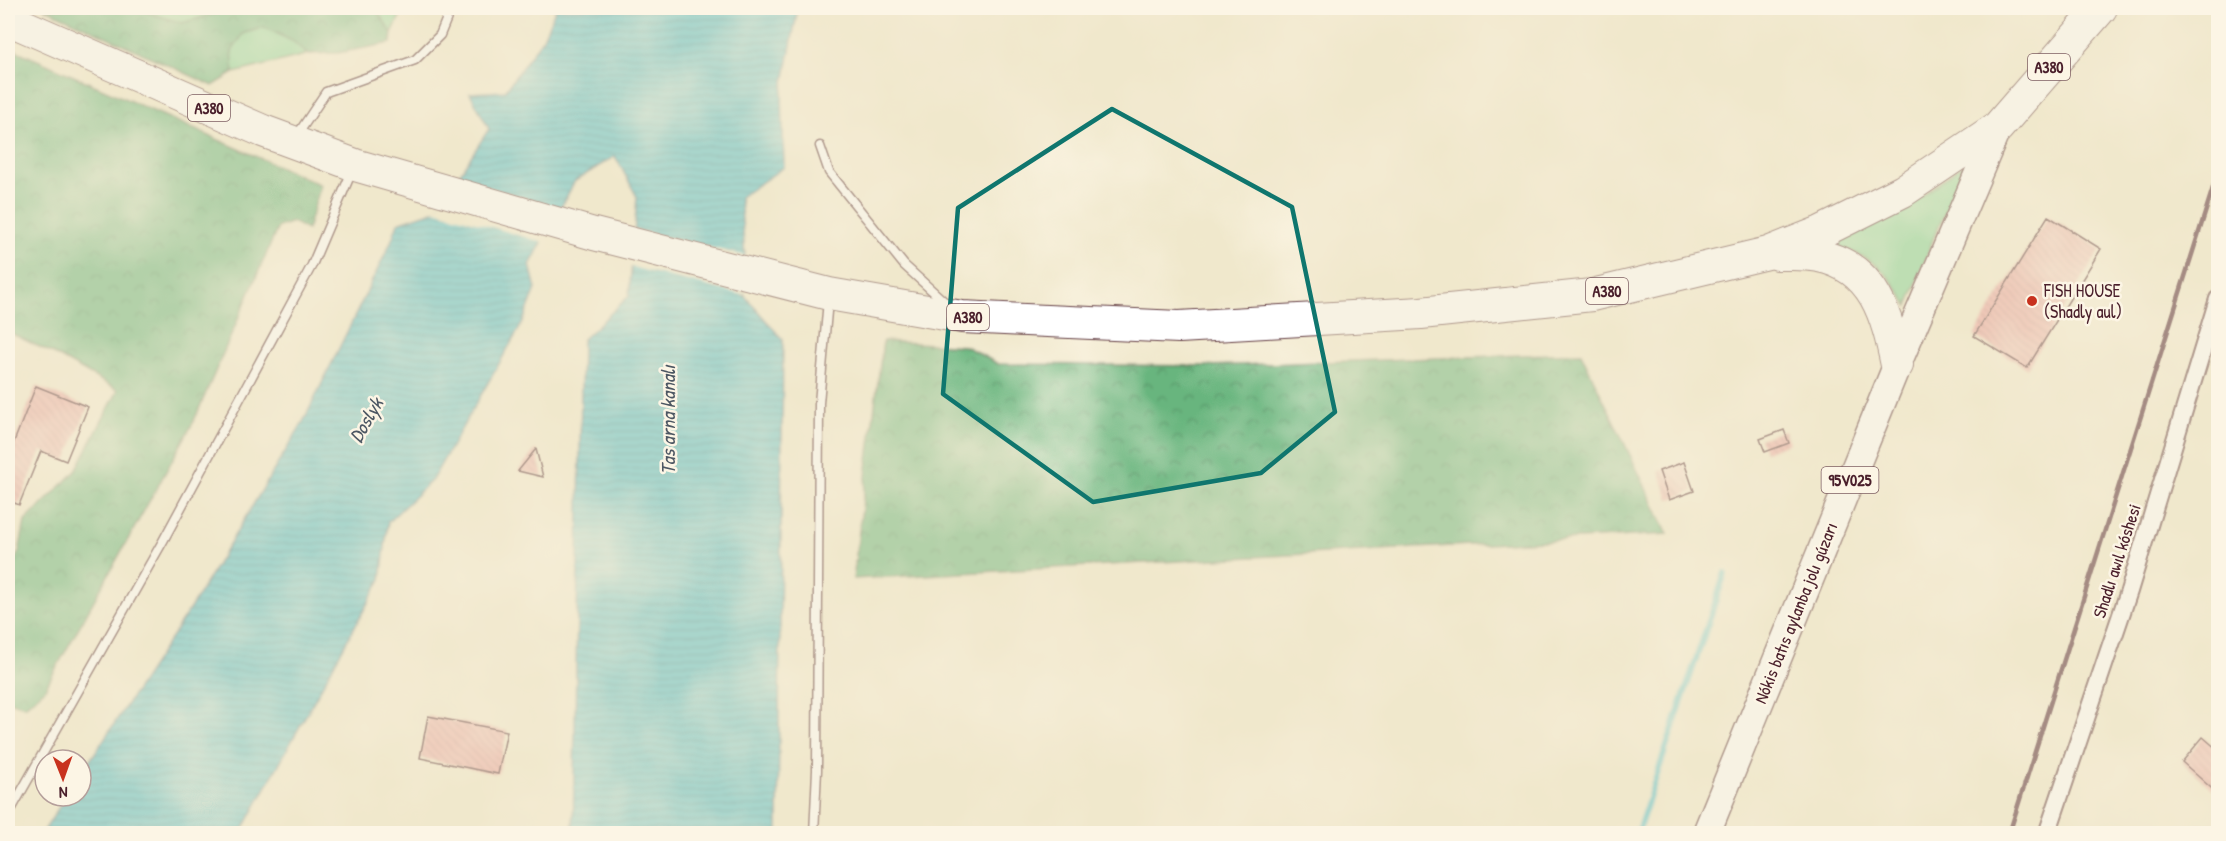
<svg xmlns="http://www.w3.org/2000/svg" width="2226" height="841" viewBox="0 0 2226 841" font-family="'Patrick Hand',sans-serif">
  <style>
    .grass { fill: #81d395; stroke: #667960; stroke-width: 1.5 }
    .forest { fill: url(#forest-crowns); stroke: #596a54; stroke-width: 1.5 }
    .water { fill: url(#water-rules); stroke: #4e707c; stroke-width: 1.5 }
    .pier { fill: #f0e8cc }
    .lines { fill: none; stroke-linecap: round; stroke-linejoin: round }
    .stream { stroke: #53c0cc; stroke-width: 6 }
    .building { fill: url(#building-back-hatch) }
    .lane-casing { stroke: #633d43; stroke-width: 11 }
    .street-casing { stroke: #633d43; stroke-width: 20 }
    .primary-casing { stroke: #633d43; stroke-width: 30 }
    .highway-casing { stroke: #633d43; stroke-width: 34 }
    .lane { stroke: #fff; stroke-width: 8 }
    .street { stroke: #fff; stroke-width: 16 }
    .primary { stroke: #fff; stroke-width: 27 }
    .highway { stroke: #fff; stroke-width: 32 }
    .rail { stroke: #4a1f2b; stroke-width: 4.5 }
    .marked { fill: none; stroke: #0f766e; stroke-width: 4.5; stroke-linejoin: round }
    .poi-dot { fill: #c8321e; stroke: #fcf5e5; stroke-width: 2 }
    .labels { text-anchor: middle; stroke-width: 5; stroke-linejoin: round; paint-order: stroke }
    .shield { fill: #fcf5e5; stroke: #7f5f63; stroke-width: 1.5 }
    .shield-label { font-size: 16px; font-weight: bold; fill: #4a1f2b }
    .poi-label { font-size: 18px; fill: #4a1f2b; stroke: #fcf5e5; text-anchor: start }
    .street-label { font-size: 18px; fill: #4a1f2b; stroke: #fcf5e5 }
    .water-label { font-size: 20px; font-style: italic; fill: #4d5763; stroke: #fcf5e5 }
  </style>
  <defs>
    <pattern id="forest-crowns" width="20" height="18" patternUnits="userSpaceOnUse" patternTransform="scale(1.5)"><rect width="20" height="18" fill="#68b57e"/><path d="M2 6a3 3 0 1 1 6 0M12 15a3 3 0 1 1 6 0" fill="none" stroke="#589367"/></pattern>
    <pattern id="water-rules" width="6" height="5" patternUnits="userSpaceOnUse" patternTransform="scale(1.5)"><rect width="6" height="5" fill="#53c0cc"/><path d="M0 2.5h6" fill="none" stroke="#479ba6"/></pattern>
    <pattern id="building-back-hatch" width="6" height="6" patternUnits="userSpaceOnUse" patternTransform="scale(1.5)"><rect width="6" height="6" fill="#eda19f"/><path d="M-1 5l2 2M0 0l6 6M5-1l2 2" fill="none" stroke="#c28382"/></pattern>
  </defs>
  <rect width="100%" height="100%" fill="#fcf5e5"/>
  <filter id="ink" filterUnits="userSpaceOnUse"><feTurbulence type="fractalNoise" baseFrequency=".0167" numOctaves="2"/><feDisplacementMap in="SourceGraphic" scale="12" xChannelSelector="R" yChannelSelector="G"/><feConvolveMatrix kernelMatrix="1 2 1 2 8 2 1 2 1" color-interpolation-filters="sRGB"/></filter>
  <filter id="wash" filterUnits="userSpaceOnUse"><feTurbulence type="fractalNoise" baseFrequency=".008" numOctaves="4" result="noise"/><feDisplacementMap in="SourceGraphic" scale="24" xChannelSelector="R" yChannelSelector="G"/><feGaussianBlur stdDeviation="1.35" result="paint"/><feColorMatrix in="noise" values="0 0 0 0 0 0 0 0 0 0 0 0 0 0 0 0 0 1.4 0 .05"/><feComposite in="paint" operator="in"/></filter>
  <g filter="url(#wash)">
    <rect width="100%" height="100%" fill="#f0e8cc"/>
    <!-- grass -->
    <path class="grass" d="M 95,8 L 404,8 L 392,33 L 234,73 Z
      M 1970,159 L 1934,237 L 1908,306 C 1887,268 1869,255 1829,244 L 1906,208 Z"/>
    <!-- forest -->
    <path class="forest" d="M 44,8 L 133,8 L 182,23 L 235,8 L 375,8 L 392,33 L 391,43 L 338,53 L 307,54 L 294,42 L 264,27 L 243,34 L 232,51 L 234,73 L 213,86 Z
      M 8,47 L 321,185 L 307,230 L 293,222 L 278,227 L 193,423 L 44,690 L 25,706 L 8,701 L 8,572 L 19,552 L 25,521 L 75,472 L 118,390 L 50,352 L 8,332 Z
      M 883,341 L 965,346 L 998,364 L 1208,366 L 1581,353 L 1668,534 L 853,579 Z"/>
    <!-- water -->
    <path class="water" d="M 556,8 L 798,8 L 782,93 L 784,167 L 740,197 L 745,256 L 744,295 L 783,340 L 778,833 L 573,833 L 582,340 L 629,296 L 637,197 L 615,156 L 575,181 L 530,265 L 536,289 L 522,324 L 432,480 L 388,522 L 381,579 L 241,833 L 42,834 L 66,796 L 81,796 L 81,774 L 193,604 L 303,422 L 391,242 L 398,223 L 436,210 L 489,129 L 470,93 L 505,91 L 543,38 Z"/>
    <!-- pier -->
    <path class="pier" d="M 456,178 L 563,209 L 546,243 L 435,210 Z
      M 631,229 L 745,256 L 744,295 L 628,266 Z"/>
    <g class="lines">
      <!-- stream -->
      <path class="stream" d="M 1637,834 L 1725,573"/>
    </g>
    <g id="blocks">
      <!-- building -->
      <path class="building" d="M 2048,216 L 2101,249 L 2027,368 L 1974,336 Z
        M 36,386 L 88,407 L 66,461 L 41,451 L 19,505 L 8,500 L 8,457 Z
        M 1784,430 L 1789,443 L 1765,452 L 1760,439 Z
        M 536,449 L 543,477 L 518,471 Z
        M 1684,462 L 1694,491 L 1669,500 L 1659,471 Z
        M 428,716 L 507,731 L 498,774 L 420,758 Z
        M 2203,737 L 2218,750 L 2218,794 L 2182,762 Z"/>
    </g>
  </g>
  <g filter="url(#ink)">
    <use href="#blocks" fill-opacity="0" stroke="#633d43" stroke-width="1.5"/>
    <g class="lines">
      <defs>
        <path id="lane" d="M 296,137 L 326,92 L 415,60 L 440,35 L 451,8
          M 820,146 L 829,172 L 904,265 L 948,305
          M 8,815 L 163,541 L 312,265 L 352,171
          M 814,834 L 817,770 L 819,403 L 828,300"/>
        <path id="street" d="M 2047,834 L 2129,591 L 2218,299"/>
        <path id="primary" d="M 1706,834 L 1897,365 L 1998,127"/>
        <path id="highway" d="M 8,19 L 263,131 L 355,165 L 594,234 L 829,294 L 962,317 L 1179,327 L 1421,313 L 1592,295 L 1768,253 L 1821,232 L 1903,191 L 1998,127 L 2101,8
          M 1778,254 C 1791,254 1806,253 1819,256 C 1875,267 1887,317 1897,365"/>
      </defs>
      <!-- lane casing -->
      <use href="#lane" class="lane-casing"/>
      <!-- street casing -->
      <use href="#street" class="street-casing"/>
      <!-- primary casing -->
      <use href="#primary" class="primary-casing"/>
      <!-- highway casing -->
      <use href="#highway" class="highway-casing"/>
      <!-- lane -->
      <use href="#lane" class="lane"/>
      <!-- street -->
      <use href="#street" class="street"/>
      <!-- primary -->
      <use href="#primary" class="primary"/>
      <!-- highway -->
      <use href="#highway" class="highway"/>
      <!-- rail -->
      <path class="rail" d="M 2009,834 L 2218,172"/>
    </g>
  </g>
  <!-- marked area -->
  <path d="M0 0H2226V841H0ZM 1112,109 L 1292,207 L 1335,412 L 1261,473 L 1093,502 L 943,394 L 958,208 Z" fill="#f0e8cc" fill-opacity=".55" fill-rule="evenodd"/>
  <path class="marked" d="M 1112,109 L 1292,207 L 1335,412 L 1261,473 L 1093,502 L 943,394 L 958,208 Z"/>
  <!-- markers -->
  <circle class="poi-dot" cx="2032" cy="301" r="6"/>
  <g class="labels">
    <!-- shield labels -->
    <g class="shield">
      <rect x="2028" y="54" width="42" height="26" rx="4.5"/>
      <rect x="188" y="95" width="42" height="26" rx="4.5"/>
      <rect x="1586" y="278" width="42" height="26" rx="4.5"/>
      <rect x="947" y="304" width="42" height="26" rx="4.5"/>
      <rect x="1821.5" y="467" width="57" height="26" rx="4.5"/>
    </g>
    <g class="shield-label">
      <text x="2049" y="73">A380</text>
      <text x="209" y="114">A380</text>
      <text x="1607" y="297">A380</text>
      <text x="968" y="323">A380</text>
      <text x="1850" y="486">95V025</text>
    </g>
    <!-- poi labels -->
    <g class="poi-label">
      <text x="2044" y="297">FISH HOUSE<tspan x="2044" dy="21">(Shadly aul)</tspan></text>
    </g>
    <!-- street labels -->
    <g class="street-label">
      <text transform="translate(2117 561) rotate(-72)" y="6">Shadlı awıl kóshesi</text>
      <text transform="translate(1796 613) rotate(-68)" y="6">Nókis batıs aylanba jolı gúzarı</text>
    </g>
    <!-- water labels -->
    <g class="water-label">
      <text transform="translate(366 420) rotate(-60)" y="7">Doslyk</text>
      <text transform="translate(668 420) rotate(-90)" y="7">Tas arna kanalı</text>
    </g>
  </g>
  <!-- margin -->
  <rect width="2226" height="841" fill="none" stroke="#fcf5e5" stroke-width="30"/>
  <!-- north arrow -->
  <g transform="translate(63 778) rotate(179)"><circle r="28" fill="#fcf5e5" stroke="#b59f9b" stroke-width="1.5"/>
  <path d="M0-4.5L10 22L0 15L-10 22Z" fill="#c8321e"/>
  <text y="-9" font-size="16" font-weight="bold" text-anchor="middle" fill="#4a1f2b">N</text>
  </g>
</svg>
